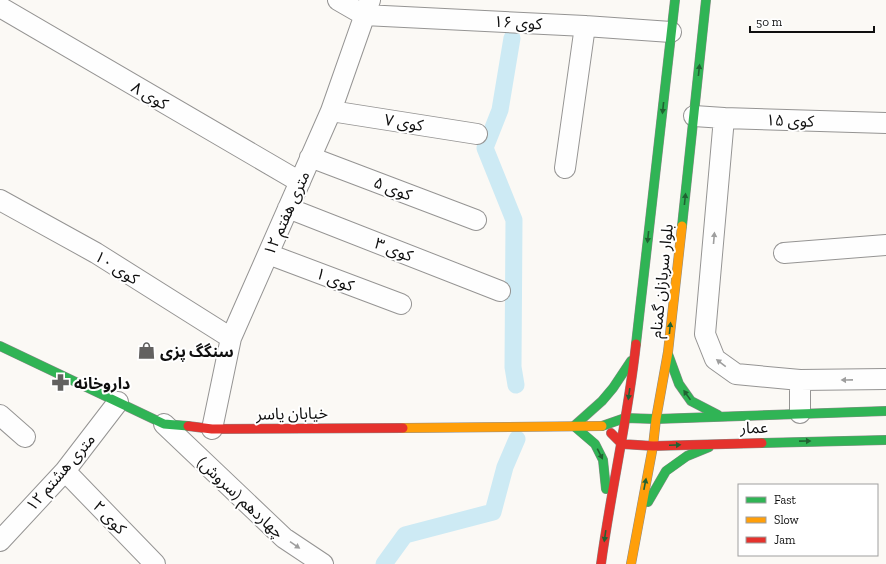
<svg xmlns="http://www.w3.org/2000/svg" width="886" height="564" viewBox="0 0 886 564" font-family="'Zilla Slab','Noto Sans Arabic',serif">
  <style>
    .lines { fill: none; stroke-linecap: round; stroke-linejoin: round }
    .canal { stroke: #cdeaf4; stroke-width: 17 }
    .street-casing { stroke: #959493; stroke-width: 22 }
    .fast-casing { stroke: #8c8b89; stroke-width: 10 }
    .slow-casing { stroke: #8c8b89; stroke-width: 10 }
    .jam-casing { stroke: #8c8b89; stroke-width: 10 }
    .street { stroke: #fefefe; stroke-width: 20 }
    .fast { stroke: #30b455; stroke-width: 9 }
    .slow { stroke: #ff9f0a; stroke-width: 9 }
    .jam { stroke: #e5322d; stroke-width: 9 }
    .oneway { fill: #206232 }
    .oneway2 { fill: #9e9e9e }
    .labels { text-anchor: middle; stroke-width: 4; stroke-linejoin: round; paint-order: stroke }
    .street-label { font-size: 16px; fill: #0f0f0f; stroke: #fff }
    .poi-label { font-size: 16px; font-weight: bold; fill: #0f0f0f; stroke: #fff; text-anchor: start }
  </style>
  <rect width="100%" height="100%" fill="#fbf9f5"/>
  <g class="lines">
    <!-- canal -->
    <path class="canal" d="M 512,38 L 500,110 L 485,148 L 514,220 L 513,367 L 516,385
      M 384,564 L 405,535 L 493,512 L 505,467 L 517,439"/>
    <defs>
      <path id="street" d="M 338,0 L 364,15 L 585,26 L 671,32
        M 0,7 L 300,182
        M 331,111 L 477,134
        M 694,116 L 724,118 L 886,123
        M 724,118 L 705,334 L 715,359 L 736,374 L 800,380 L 886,379
        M 310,157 L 476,220
        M 565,168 L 585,26
        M 0,200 L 96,253 L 231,338
        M 288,208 L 500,291
        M 784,253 L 886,245
        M 268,254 L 401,304
        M 800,380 L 800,413
        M 0,415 L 25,437
        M 164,424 L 284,538 L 323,564
        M 212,429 L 231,338 L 331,111 L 370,0
        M 65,471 L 155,564
        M 0,541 L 65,471 L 118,402"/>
      <path id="fast" d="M 682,226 L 706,0
        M 636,344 L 675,0
        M 0,346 L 164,424 L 188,426
        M 668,354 L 679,384 L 691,401 L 718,415
        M 602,426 L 625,418 L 656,419 L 886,411
        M 762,443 L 886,440
        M 606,489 L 603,460 L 595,444 L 574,426 L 602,401 L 613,388 L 631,361
        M 648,502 L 666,471 L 687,456 L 709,447"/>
      <path id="slow" d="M 403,428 L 602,426
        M 631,564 L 653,446 L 656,419 L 668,352 L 682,226"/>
      <path id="jam" d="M 188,426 L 212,429 L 403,428
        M 611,433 L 622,444 L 653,446 L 762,443
        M 601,564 C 611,490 628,418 636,344"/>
    </defs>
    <!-- street casing -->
    <use href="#street" class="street-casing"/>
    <!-- fast casing -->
    <use href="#fast" class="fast-casing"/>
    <!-- slow casing -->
    <use href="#slow" class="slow-casing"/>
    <!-- jam casing -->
    <use href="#jam" class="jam-casing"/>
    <!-- street -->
    <use href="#street" class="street"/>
    <!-- fast -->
    <use href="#fast" class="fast"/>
    <!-- slow -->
    <use href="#slow" class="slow"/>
    <!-- jam -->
    <use href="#jam" class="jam"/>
  </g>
  <!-- one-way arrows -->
  <defs><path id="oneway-solid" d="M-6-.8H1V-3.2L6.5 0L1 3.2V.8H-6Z"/></defs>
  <g class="oneway">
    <use href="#oneway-solid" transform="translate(699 70) rotate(-84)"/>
    <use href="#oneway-solid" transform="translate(663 108) rotate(96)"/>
    <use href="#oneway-solid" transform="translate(685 199) rotate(-84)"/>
    <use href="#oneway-solid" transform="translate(648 237) rotate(96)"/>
    <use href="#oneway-solid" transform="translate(670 328) rotate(-84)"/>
    <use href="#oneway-solid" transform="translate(629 394) rotate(98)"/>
    <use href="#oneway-solid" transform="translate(687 395) rotate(-125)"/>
    <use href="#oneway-solid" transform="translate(805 441) rotate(-1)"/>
    <use href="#oneway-solid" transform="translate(675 445) rotate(-2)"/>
    <use href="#oneway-solid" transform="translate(600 454) rotate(63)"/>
    <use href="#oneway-solid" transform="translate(645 484) rotate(-79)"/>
    <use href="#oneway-solid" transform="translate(605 536) rotate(98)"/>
  </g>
  <g class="oneway2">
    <use href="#oneway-solid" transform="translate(714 238) rotate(-85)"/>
    <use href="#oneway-solid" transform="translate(721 363) rotate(-143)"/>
    <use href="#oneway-solid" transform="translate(847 380) rotate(179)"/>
    <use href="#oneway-solid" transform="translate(295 545) rotate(34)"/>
  </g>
  <!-- icons -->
  <defs>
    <symbol id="shop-bare" viewBox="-9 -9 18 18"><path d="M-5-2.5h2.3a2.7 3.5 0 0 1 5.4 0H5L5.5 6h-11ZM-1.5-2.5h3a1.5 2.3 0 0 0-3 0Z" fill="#626160" stroke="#fff" stroke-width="2.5" paint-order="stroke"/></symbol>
    <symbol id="pharmacy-bare" viewBox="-9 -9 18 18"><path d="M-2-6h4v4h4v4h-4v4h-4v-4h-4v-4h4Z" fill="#626160" stroke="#fff" stroke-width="2.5" paint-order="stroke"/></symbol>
  </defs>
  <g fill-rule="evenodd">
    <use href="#shop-bare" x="134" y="338" width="25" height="25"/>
    <use href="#pharmacy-bare" x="48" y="370" width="25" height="25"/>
  </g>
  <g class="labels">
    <!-- street labels -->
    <g class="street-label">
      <text transform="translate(518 22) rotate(3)" y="6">کوی ۱۶</text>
      <text transform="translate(150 95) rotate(30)" y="6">کوی ۸</text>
      <text transform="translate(790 120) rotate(2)" y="6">کوی ۱۵</text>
      <text transform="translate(404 122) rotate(9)" y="6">کوی ۷</text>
      <text transform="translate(393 188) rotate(21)" y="6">کوی ۵</text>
      <text transform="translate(286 213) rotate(-66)" y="6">۱۲ متری هفتم</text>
      <text transform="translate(394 249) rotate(21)" y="6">کوی ۳</text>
      <text transform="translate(117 267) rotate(32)" y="6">کوی ۱۰</text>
      <text transform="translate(335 279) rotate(21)" y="6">کوی ۱</text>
      <text transform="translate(661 281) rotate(-84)" y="6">بلوار سربازان گمنام</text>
      <text transform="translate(292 413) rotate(-1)" y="6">خیابان یاسر</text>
      <text transform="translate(754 427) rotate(-1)" y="6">عمار</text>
      <text transform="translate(60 472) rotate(-49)" y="6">۱۲ متری هشتم</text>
      <text transform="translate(241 497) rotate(43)" y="6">چهاردهم (سروش)</text>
      <text transform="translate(110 517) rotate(46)" y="6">کوی ۲</text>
    </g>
    <!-- poi labels -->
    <g class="poi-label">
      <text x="160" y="357">سنگگ پزی</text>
      <text x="74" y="389">داروخانه</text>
    </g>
  </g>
  <!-- legend -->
  <rect x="738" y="484" width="140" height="72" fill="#ffffff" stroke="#9f9f9f"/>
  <rect x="746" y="497" width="20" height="6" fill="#30b455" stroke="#9f9f9f"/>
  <text x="774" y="504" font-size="12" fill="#0f0f0f">Fast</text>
  <rect x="746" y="517" width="20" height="6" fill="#ff9f0a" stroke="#9f9f9f"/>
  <text x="774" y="524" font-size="12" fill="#0f0f0f">Slow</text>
  <rect x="746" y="537" width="20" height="6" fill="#e5322d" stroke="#9f9f9f"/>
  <text x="774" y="544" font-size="12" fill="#0f0f0f">Jam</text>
  <!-- scale -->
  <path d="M750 26v6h124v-6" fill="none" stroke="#0f0f0f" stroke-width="2"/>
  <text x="756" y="26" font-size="12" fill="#0f0f0f" stroke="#ffffff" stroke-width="3" paint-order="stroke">50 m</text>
</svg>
